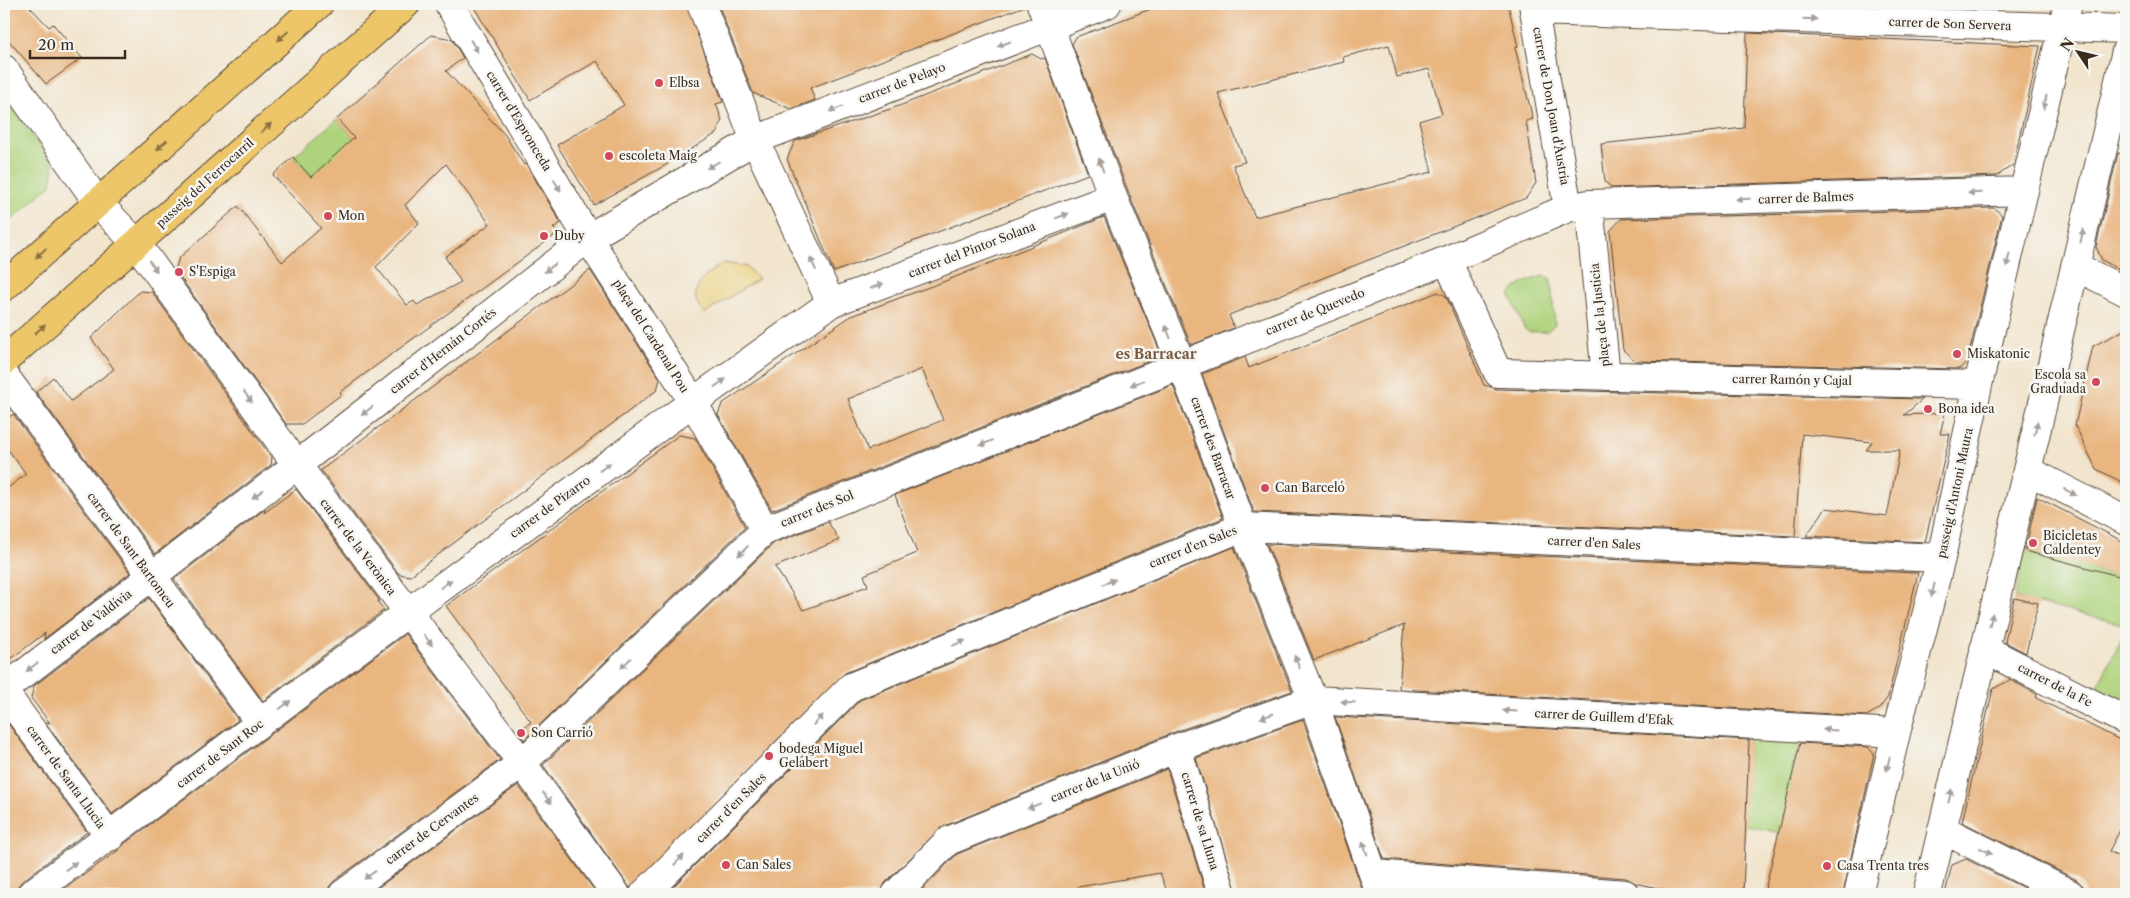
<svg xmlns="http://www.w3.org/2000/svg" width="2130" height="898" viewBox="0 0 2130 898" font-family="'Libre Caslon Text',serif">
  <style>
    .green { fill: #afd37c; stroke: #757e4d }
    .sand { fill: #eeda9e; stroke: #94825e }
    .building { fill: #e9b680; fill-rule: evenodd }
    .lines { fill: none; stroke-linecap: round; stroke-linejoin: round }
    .minor-casing { stroke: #564638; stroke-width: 30 }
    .major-casing { stroke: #564638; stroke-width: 30 }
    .minor { stroke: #fff; stroke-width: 28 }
    .major { stroke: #ecc669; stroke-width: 28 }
    .oneway { fill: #a79f9a }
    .oneway2 { fill: #8b7040 }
    .poi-dot { fill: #d1495b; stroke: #f6f6f2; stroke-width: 2 }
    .labels { text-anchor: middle; stroke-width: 5; stroke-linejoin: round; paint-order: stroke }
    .street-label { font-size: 12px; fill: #3b2a1e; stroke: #f6f6f2 }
    .poi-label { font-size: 12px; fill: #3b2a1e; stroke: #f6f6f2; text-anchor: start }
    .neighbourhood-label { font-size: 14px; font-weight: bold; fill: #785b40; stroke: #f6f6f2 }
  </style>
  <rect width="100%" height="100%" fill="#f6f6f2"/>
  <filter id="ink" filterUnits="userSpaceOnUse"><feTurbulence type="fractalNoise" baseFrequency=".02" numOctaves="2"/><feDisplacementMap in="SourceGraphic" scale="10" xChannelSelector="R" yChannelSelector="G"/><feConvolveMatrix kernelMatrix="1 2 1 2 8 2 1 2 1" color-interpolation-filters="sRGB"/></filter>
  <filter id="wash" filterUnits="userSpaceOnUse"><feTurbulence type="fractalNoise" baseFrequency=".0096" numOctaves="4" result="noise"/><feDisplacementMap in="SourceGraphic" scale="20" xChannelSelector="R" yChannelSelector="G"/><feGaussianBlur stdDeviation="1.12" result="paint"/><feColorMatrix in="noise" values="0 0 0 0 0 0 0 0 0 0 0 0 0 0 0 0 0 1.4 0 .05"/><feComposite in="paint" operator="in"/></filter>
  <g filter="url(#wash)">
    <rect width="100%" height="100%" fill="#f2e5ce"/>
    <!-- green -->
    <path class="green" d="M 4,97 L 54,165 L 51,185 L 4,227 Z
      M 337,119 L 409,201 L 370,242 L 293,157 Z
      M 1543,276 L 1549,277 L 1551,281 L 1555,324 L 1548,331 L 1529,332 L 1524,328 L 1510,296 C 1514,284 1532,280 1543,276 Z
      M 2025,551 L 2092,567 L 2092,569 L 2113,575 L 2126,582 L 2126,625 L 2014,598 Z
      M 2126,630 L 2126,706 L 2095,690 Z
      M 1749,737 L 1801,740 L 1779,833 L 1742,824 L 1747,779 Z"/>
    <!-- sand -->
    <path class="sand" d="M 724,263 L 747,267 L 758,279 L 704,314 C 702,310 697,304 696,300 C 693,283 712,270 724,263 Z"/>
    <g id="blocks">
      <!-- building -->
      <path class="building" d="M 4,4 L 27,4 L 49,27 L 53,24 L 82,58 L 46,84 L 4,35 Z
        M 472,4 L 686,4 L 723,102 L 716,104 L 722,120 L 717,133 L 664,166 L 594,205 L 557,145 L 624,105 L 597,61 L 530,100 Z
        M 718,4 L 1025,4 L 1025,6 L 810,88 L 815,100 L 791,109 L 753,93 Z
        M 1164,4 L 1508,4 L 1518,47 L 1515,48 L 1533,119 L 1526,121 L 1536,183 L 1526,198 L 1229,315 L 1234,328 L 1191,345 L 1133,204 L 1072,44 L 1076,37 ZM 1389,45 L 1397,77 L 1429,69 L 1442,114 L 1419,121 L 1432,172 L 1255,217 L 1233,165 L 1245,162 L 1218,93 L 1344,62 L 1343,57 Z
        M 1747,33 L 2040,46 L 2013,165 L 1997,176 L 1612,188 L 1605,182 L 1601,144 L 1744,128 Z
        M 431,35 L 452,39 L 463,58 L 446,71 L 505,135 L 524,165 L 526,164 L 561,223 L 553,228 L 558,233 L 340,392 L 342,394 L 302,424 L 286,424 L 175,270 L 179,258 L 238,206 L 282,262 L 321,228 L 273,175 L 293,157 L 311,177 L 354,138 L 337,119 ZM 446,164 L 490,224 L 445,257 L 461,282 L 417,305 L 414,301 L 407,305 L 376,267 L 419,223 L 405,205 Z
        M 1032,54 L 1041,59 L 1045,58 L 1088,174 L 834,272 L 787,159 L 795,141 L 899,106 Z
        M 2118,153 L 2126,154 L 2126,273 L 2102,260 L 2096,247 Z
        M 1994,208 L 2002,215 L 1967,362 L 1959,369 L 1635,361 L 1623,350 L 1610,231 L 1621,219 Z
        M 1104,217 L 1162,356 L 772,510 L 718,415 L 722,404 L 851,316 L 948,280 ZM 922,369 L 943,420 L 868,450 L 848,399 Z
        M 590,270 L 660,379 L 657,390 L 410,576 L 399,574 L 321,470 Z
        M 140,291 L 152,292 L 272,458 L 271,465 L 155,554 L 36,392 L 53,377 L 71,401 L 114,369 L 91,338 Z
        M 1438,292 L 1446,296 L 1484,385 L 1497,389 L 1923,399 L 1904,415 L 1945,413 L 1940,434 L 1950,434 L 1925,542 L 1806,536 L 1826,508 L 1887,516 L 1900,450 L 1866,450 L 1872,442 L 1802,434 L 1795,536 L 1254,512 L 1202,374 L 1245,357 L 1249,368 Z
        M 2126,329 L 2126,484 L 2096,469 L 2075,425 L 2093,346 Z
        M 1173,385 L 1223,518 L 845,673 L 630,888 L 543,765 L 774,543 L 828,522 L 839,540 L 775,567 L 803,610 L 854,592 L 854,591 L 868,586 L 864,575 L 917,553 L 895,495 Z
        M 13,414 L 130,573 L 44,639 L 45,633 L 4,664 L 4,491 L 26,474 L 4,444 L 4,422 Z
        M 679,435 L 695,438 L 745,527 L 524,740 L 518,732 L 531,722 L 446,606 Z
        M 296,489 L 379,600 L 378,602 L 384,610 L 263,701 L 174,579 L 265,509 L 264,513 Z
        M 2037,497 L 2126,543 L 2126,578 L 2025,551 Z
        M 1267,544 L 1917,573 L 1918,573 L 1888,697 L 1879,709 L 1866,716 L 1399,689 L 1404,625 L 1314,660 Z
        M 1234,547 L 1292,691 L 1172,733 L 942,827 L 885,883 L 881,894 L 666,894 L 860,700 Z
        M 149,598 L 238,720 L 112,814 L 45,722 L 50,723 L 31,698 L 34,686 Z
        M 2014,598 L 2038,603 L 2026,653 L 2005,642 Z
        M 405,634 L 500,760 L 334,881 L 329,887 L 328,894 L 57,894 L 120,849 L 124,844 Z
        M 2010,680 L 2037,694 L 2036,698 L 2126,743 L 2126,819 L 2109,851 L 2126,860 L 2126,894 L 2085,894 L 2083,886 L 2077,880 L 1962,822 L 1993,689 Z
        M 1335,717 L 1749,740 L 1743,894 L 1685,894 L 1635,883 L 1626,878 L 1384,859 Z
        M 4,718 L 87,832 L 22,881 L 17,887 L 16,894 L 4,894 Z
        M 1303,720 L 1364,894 L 1237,894 L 1196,758 Z
        M 1800,743 L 1868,747 L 1874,754 L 1843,894 L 1764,894 Z
        M 1167,769 L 1206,894 L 1168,894 L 1160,873 L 1078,887 L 1079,894 L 918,894 L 957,854 Z
        M 518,785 L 597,894 L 369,894 Z
        M 1966,859 L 2036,894 L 1945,894 L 1952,865 Z"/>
    </g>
  </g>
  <g filter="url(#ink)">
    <use href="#blocks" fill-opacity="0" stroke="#564638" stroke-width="1"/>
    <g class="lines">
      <defs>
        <path id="minor" d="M 701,4 L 755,140 L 831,303 L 693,402 L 588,238 L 755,140 L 1107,4
          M 1041,4 L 1113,197 L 1182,365 L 1243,527 L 1313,700 L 1380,894
          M 1533,4 L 1568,208
          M 1534,11 L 2126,29
          M 4,69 L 98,203 L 136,243 L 297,465 L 522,763 L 616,894
          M 1589,204 L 2024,191
          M 1447,260 L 1498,373 L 1978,385
          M 2075,266 L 2126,292
          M 831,303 L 1113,197
          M 4,375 L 260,723
          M 2027,470 L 2126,521
          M 1984,649 L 2126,721
          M 4,689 L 297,465 L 588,238 L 449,4
          M 4,692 L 110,837
          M 1177,748 L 1222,894
          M 1942,829 L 2070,894
          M 1374,874 L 1625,894
          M 31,894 L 407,613 L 693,402 L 765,530
          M 343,894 L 522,763 L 765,530 L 1447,260 L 1568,208 L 1589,204 L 1606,376
          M 644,894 L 851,687 L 1243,527 L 1941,558
          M 896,894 L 948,841 L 1177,748 L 1313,700 L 1896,733
          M 1858,894 L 1896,733 L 1941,558 L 1978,385 L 2068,4
          M 1927,894 L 2126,51"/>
        <path id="major" d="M 4,287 L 319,4
          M 4,361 L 406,4"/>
      </defs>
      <!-- minor casing -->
      <use href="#minor" class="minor-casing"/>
      <!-- major casing -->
      <use href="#major" class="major-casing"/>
      <!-- minor -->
      <use href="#minor" class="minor"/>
      <!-- major -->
      <use href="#major" class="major"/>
    </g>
    <!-- one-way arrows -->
    <defs><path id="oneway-solid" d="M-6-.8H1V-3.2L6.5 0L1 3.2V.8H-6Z" transform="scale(1.25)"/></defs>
    <g class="oneway">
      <use href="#oneway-solid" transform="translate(1810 19) rotate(2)"/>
      <use href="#oneway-solid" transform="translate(1004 44) rotate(159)"/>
      <use href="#oneway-solid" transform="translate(474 46) rotate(59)"/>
      <use href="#oneway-solid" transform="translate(2045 102) rotate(103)"/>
      <use href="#oneway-solid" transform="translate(836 109) rotate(159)"/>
      <use href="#oneway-solid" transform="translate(713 165) rotate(150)"/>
      <use href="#oneway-solid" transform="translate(1101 165) rotate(-110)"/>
      <use href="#oneway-solid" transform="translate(557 185) rotate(59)"/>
      <use href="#oneway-solid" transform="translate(1975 193) rotate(178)"/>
      <use href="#oneway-solid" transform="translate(1743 199) rotate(178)"/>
      <use href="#oneway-solid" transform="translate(1062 216) rotate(-21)"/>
      <use href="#oneway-solid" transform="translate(2082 236) rotate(-77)"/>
      <use href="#oneway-solid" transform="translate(2008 260) rotate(103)"/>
      <use href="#oneway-solid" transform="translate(813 264) rotate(-115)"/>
      <use href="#oneway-solid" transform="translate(153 266) rotate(54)"/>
      <use href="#oneway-solid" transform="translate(550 268) rotate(142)"/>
      <use href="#oneway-solid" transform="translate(877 286) rotate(-21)"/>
      <use href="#oneway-solid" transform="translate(1168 332) rotate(-112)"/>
      <use href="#oneway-solid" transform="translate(720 383) rotate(-36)"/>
      <use href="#oneway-solid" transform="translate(1137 383) rotate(158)"/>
      <use href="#oneway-solid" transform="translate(248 397) rotate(54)"/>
      <use href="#oneway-solid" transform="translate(367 411) rotate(142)"/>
      <use href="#oneway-solid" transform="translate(2036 428) rotate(-77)"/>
      <use href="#oneway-solid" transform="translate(986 443) rotate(158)"/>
      <use href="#oneway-solid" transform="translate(605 467) rotate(-36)"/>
      <use href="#oneway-solid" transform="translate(2070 492) rotate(27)"/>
      <use href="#oneway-solid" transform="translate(258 494) rotate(143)"/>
      <use href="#oneway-solid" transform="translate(743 551) rotate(136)"/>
      <use href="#oneway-solid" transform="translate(1109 582) rotate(-22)"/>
      <use href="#oneway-solid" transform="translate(446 584) rotate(-36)"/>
      <use href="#oneway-solid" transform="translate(1933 590) rotate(104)"/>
      <use href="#oneway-solid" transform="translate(1991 620) rotate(-77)"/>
      <use href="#oneway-solid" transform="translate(428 640) rotate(53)"/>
      <use href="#oneway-solid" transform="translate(959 643) rotate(-22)"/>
      <use href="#oneway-solid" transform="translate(1297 662) rotate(-112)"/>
      <use href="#oneway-solid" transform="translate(626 663) rotate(136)"/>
      <use href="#oneway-solid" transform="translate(32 667) rotate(143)"/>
      <use href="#oneway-solid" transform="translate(1348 702) rotate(-177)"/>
      <use href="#oneway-solid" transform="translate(285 705) rotate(-37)"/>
      <use href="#oneway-solid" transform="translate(1510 711) rotate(-177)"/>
      <use href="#oneway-solid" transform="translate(1267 716) rotate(161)"/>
      <use href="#oneway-solid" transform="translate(818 720) rotate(-45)"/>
      <use href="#oneway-solid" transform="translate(1830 730) rotate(-177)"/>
      <use href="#oneway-solid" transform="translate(1888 764) rotate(103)"/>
      <use href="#oneway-solid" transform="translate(1950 796) rotate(-77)"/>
      <use href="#oneway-solid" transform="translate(547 798) rotate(54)"/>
      <use href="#oneway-solid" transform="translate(1034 806) rotate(158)"/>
      <use href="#oneway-solid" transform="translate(1365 848) rotate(-109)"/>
      <use href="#oneway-solid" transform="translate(1986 851) rotate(27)"/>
      <use href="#oneway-solid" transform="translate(679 860) rotate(-45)"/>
      <use href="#oneway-solid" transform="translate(71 866) rotate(-36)"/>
      <use href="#oneway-solid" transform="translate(370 875) rotate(144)"/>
    </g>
    <g class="oneway2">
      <use href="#oneway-solid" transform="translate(283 36) rotate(138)"/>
      <use href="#oneway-solid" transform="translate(266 128) rotate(-42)"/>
      <use href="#oneway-solid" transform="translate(162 145) rotate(138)"/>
      <use href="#oneway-solid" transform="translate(41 253) rotate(138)"/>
      <use href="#oneway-solid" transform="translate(40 329) rotate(-42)"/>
    </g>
  </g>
  <!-- markers -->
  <g class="poi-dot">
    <circle cx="659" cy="83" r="5"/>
    <circle cx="609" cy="156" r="5"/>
    <circle cx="328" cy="216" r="5"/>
    <circle cx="544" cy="236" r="5"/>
    <circle cx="179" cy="272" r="5"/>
    <circle cx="1957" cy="354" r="5"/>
    <circle cx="2096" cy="382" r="5"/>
    <circle cx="1928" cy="409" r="5"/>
    <circle cx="1265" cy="488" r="5"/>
    <circle cx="2033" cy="543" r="5"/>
    <circle cx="521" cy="733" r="5"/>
    <circle cx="769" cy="756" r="5"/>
    <circle cx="726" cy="865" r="5"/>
    <circle cx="1827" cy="866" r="5"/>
  </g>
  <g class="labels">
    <!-- street labels -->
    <g class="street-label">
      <text transform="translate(1950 24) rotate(2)" y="4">carrer de Son Servera</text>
      <text transform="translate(902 83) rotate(-21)" y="4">carrer de Pelayo</text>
      <text transform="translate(1551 106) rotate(80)" y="4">carrer de Don Joan d'Àustria</text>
      <text transform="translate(519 121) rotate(59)" y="4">carrer d'Espronceda</text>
      <text transform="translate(205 183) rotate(-42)" y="4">passeig del Ferrocarril</text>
      <text transform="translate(1806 198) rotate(-2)" y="4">carrer de Balmes</text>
      <text transform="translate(972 250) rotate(-21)" y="4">carrer del Pintor Solana</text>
      <text transform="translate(1315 312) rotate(-22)" y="4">carrer de Quevedo</text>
      <text transform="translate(1600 315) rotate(-96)" y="4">plaça de la Justícia</text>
      <text transform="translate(651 336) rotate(58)" y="4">plaça del Cardenal Pou</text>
      <text transform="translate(443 351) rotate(-38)" y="4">carrer d'Hernán Cortés</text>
      <text transform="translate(1792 380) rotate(1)" y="4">carrer Ramón y Cajal</text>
      <text transform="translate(1213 448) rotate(70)" y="4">carrer des Barracar</text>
      <text transform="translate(1955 493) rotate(-78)" y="4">passeig d'Antoni Maura</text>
      <text transform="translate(550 507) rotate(-36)" y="4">carrer de Pizarro</text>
      <text transform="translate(817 509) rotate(-22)" y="4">carrer des Sol</text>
      <text transform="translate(1594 543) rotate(3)" y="4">carrer d'en Sales</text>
      <text transform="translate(358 547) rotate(53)" y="4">carrer de la Verònica</text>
      <text transform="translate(1193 547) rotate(-22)" y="4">carrer d'en Sales</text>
      <text transform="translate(131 550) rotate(54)" y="4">carrer de Sant Bartomeu</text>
      <text transform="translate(91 622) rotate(-37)" y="4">carrer de Valdívia</text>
      <text transform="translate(2055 685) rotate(27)" y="4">carrer de la Fe</text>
      <text transform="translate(1604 717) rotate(3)" y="4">carrer de Guillem d'Efak</text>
      <text transform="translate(220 754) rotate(-37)" y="4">carrer de Sant Roc</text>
      <text transform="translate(66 777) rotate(54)" y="4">carrer de Santa Llucia</text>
      <text transform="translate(1095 781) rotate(-22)" y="4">carrer de la Unió</text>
      <text transform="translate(731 808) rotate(-45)" y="4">carrer d'en Sales</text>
      <text transform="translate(1200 821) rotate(73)" y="4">carrer de sa Lluna</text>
      <text transform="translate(432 829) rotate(-36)" y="4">carrer de Cervantes</text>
    </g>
    <!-- poi labels -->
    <g class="poi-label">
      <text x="669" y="87">Elbsa</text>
      <text x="619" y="160">escoleta Maig</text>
      <text x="338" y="220">Mon</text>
      <text x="554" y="240">Duby</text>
      <text x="189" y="276">S'Espiga</text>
      <text x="1967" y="358">Miskatonic</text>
      <text x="2086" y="379" text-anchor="end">Escola sa<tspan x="2086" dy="14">Graduada</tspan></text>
      <text x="1938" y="413">Bona idea</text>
      <text x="1275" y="492">Can Barceló</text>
      <text x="2043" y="540">Bicicletas<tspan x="2043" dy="14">Caldentey</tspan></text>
      <text x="531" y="737">Son Carrió</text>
      <text x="779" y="753">bodega Miguel<tspan x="779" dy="14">Gelabert</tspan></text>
      <text x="736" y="869">Can Sales</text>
      <text x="1837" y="870">Casa Trenta tres</text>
    </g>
    <!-- neighbourhood labels -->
    <g class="neighbourhood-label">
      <text x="1156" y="359">es Barracar</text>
    </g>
  </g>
  <!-- margin -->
  <rect width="2130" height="898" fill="none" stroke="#f6f6f2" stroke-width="20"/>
  <!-- north arrow -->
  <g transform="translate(2078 52) rotate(305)" stroke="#f6f6f2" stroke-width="4" paint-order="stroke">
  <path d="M0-4L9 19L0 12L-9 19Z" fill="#3b2a1e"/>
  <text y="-8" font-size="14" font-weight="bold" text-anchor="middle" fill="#3b2a1e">N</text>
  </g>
  <!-- scale -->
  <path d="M30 50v8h95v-8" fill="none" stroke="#3b2a1e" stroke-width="2.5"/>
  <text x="38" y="50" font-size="15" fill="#3b2a1e" stroke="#f6f6f2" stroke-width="4" paint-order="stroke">20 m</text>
</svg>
